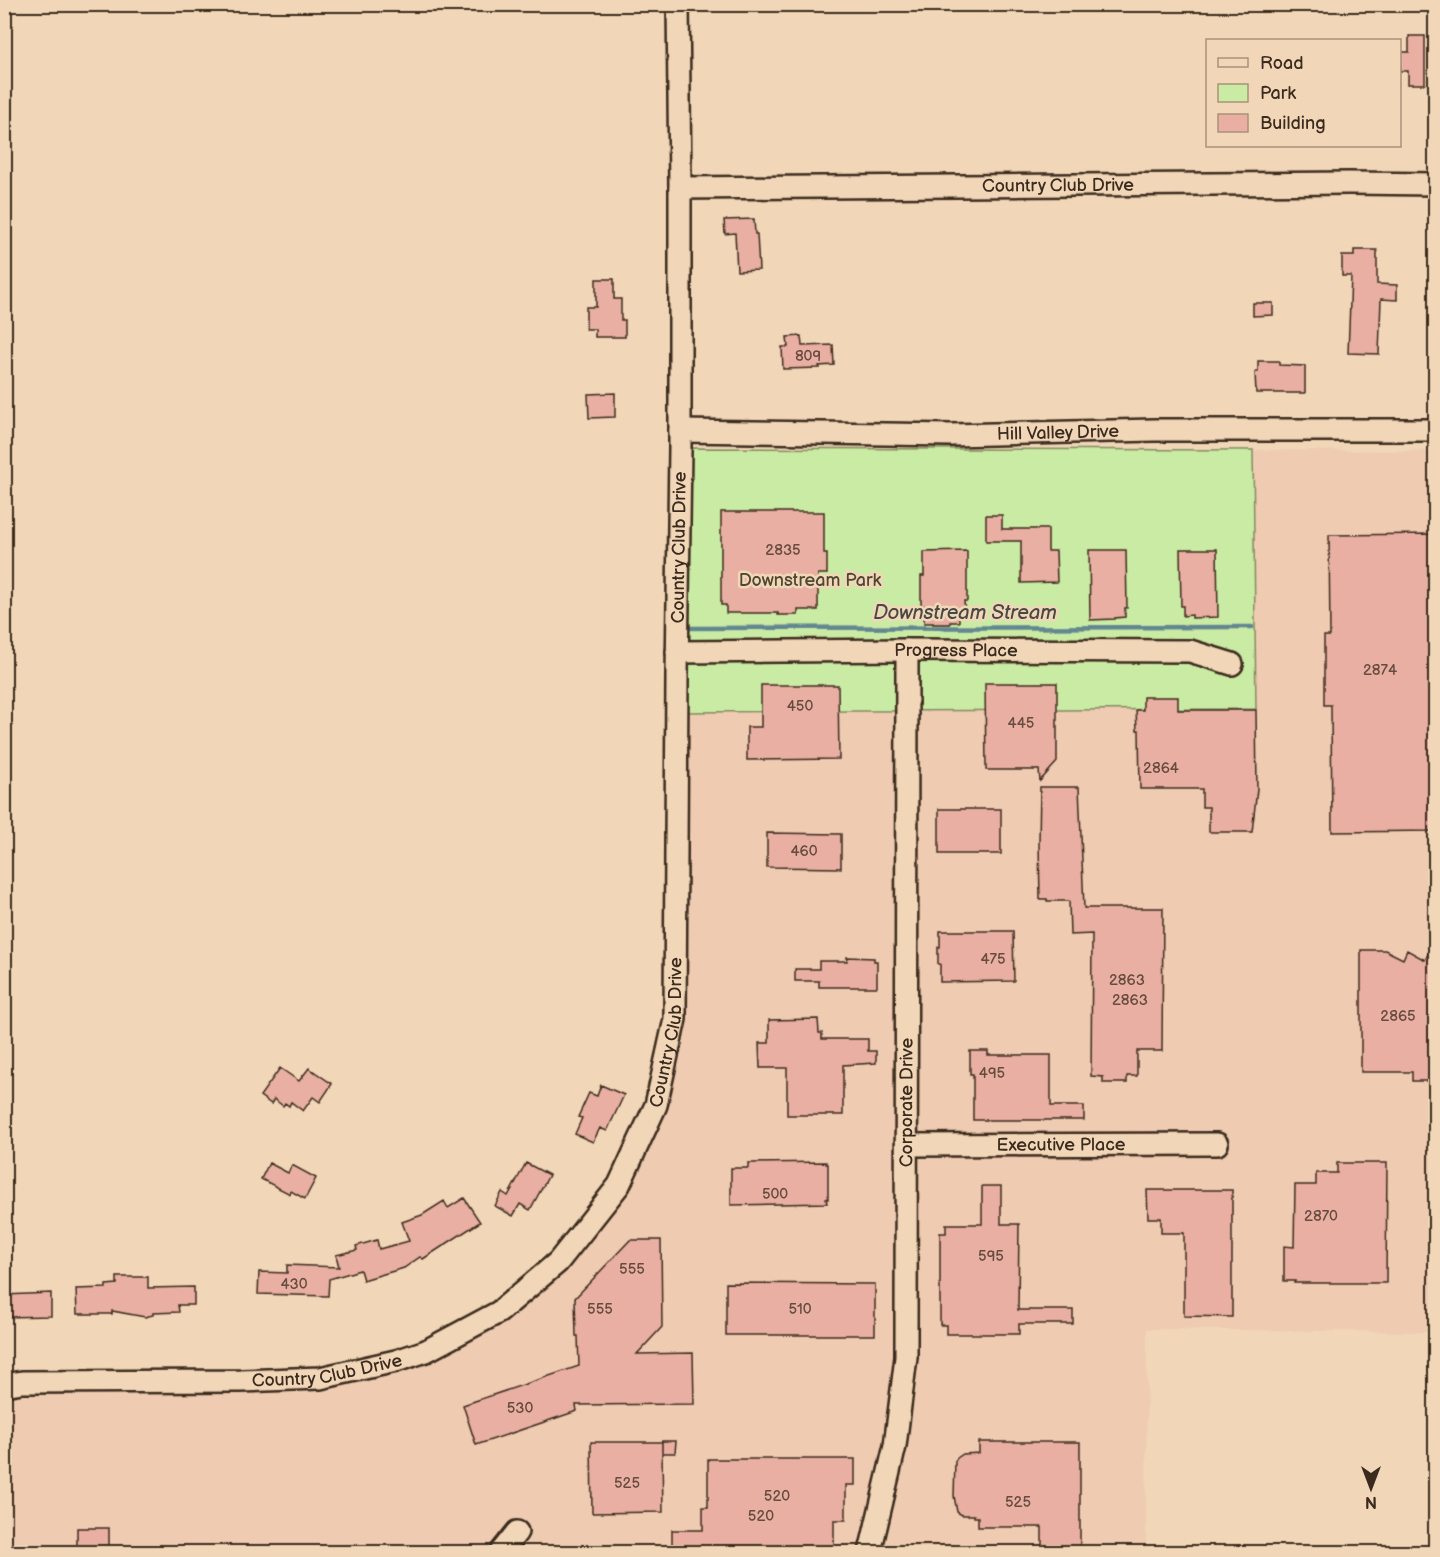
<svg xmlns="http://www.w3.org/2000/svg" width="1440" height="1557" viewBox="0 0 1440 1557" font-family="'Balsamiq Sans',sans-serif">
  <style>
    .built { fill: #eecbb1 }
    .green { fill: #caeba3; stroke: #828a60; stroke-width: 1.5 }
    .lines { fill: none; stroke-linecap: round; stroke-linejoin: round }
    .stream { stroke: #638791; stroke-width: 4.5 }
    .building { fill: #e8afa2; stroke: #3b2a1e; stroke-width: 1.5 }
    .minor-casing { stroke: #3b2a1e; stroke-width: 26 }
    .minor { stroke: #f1d7b8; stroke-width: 21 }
    .labels { text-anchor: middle; stroke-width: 5; stroke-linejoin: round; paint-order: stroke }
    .number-label { font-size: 15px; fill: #664b3f }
    .street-label { font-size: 18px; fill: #3b2a1e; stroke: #f1d7b8 }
    .park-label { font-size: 18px; fill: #504732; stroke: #f1d7b8 }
    .water-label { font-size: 20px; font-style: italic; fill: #484944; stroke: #f1d7b8 }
  </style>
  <rect width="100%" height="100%" fill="#f1d7b8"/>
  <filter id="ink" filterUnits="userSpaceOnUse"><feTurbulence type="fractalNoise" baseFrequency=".0167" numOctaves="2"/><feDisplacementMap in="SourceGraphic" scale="12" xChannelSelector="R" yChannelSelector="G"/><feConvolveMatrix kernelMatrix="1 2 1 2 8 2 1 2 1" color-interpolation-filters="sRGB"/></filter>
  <g filter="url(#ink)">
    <!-- built -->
    <path class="built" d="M 678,448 L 1435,451 L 1435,1332 L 1147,1329 L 1146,1552 L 5,1552 L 5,1389 L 284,1381 L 451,1340 L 597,1217 L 665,1074 Z"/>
    <!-- green -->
    <path class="green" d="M 680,448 L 1253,450 L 1256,709 L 677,712 Z"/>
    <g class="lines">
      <!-- stream -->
      <path class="stream" d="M 683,628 L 1252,627"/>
    </g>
    <!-- building -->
    <path class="building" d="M 1409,36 L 1425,36 L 1425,84 L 1408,84 L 1408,71 L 1400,71 L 1400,52 L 1409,52 Z
      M 754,219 L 755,234 L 757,234 L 759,270 L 737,271 L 735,233 L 725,234 L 724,220 Z
      M 1354,250 L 1377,250 L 1377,284 L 1397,285 L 1397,300 L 1381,299 L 1379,354 L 1348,353 L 1351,276 L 1342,276 L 1342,256 L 1354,256 Z
      M 596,279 L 614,279 L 614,299 L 621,299 L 621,320 L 625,320 L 625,337 L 595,337 L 595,329 L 586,329 L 586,307 L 596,307 Z
      M 1253,303 L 1273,303 L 1273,315 L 1253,316 Z
      M 801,336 L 802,346 L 833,345 L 834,365 L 819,366 L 820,368 L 783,369 L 782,347 L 788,347 L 787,337 Z
      M 1258,361 L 1279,361 L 1279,365 L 1305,366 L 1305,393 L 1256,393 L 1255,372 L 1258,372 Z
      M 615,393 L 615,417 L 589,418 L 588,394 Z
      M 721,512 L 824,512 L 824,554 L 827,554 L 827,574 L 818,574 L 818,610 L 798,610 L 798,615 L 778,615 L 778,613 L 726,613 L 726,605 L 721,605 Z
      M 986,515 L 1002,515 L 1002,529 L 1048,529 L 1048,551 L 1056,551 L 1057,582 L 1021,583 L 1021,541 L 986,541 Z
      M 1436,534 L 1436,831 L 1332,832 L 1331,705 L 1324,705 L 1324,636 L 1330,636 L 1329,535 Z
      M 1180,549 L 1217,549 L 1218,617 L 1192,618 L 1192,615 L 1183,616 L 1183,606 L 1181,606 Z
      M 1089,550 L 1126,550 L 1127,608 L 1125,608 L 1125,617 L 1115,618 L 1115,619 L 1090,620 Z
      M 967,551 L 967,601 L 964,601 L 965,613 L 959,613 L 959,622 L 950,622 L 950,624 L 933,624 L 933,623 L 924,623 L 924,606 L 921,606 L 921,576 L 924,576 L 924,552 Z
      M 985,683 L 1057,683 L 1057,762 L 1040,781 L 1039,770 L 986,770 Z
      M 761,685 L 838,685 L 839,759 L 747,760 L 747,727 L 761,727 Z
      M 1143,697 L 1178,697 L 1178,710 L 1256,710 L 1257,789 L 1252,832 L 1209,832 L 1209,807 L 1202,807 L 1202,789 L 1140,789 L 1139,730 L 1137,730 L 1136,710 L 1143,710 Z
      M 1040,787 L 1079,787 L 1084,908 L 1163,908 L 1162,1051 L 1137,1051 L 1137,1076 L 1127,1076 L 1127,1083 L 1103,1083 L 1103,1077 L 1091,1076 L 1092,934 L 1070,935 L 1069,901 L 1047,901 L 1047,899 L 1040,899 L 1039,842 Z
      M 939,809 L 1001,809 L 1001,854 L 939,854 Z
      M 767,833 L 841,834 L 841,868 L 767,867 Z
      M 940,931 L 1013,931 L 1014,981 L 940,982 L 940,964 L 938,964 L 938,947 L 940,947 Z
      M 1436,938 L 1436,1081 L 1412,1081 L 1412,1072 L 1361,1072 L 1361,950 L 1385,950 L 1403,959 L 1407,950 L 1425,960 Z
      M 847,957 L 874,958 L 874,961 L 877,961 L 877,987 L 819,987 L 819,981 L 795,981 L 795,969 L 819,969 L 819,961 L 847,961 Z
      M 818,1019 L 819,1033 L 822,1033 L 822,1039 L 868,1039 L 868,1051 L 876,1051 L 876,1063 L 843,1065 L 843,1115 L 787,1115 L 787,1068 L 760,1068 L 759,1043 L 769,1043 L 769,1020 Z
      M 970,1051 L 988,1051 L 988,1055 L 1051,1055 L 1051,1106 L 1084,1106 L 1084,1120 L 973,1120 L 973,1074 L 970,1074 Z
      M 280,1068 L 299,1081 L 309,1068 L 332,1084 L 320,1102 L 313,1097 L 303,1111 L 291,1102 L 289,1106 L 285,1103 L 283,1106 L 274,1099 L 271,1104 L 260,1096 Z
      M 601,1085 L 624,1095 L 607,1131 L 600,1128 L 593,1142 L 575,1134 L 582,1118 L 578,1117 L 589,1093 L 597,1096 Z
      M 826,1162 L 826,1164 L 828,1164 L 828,1199 L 826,1199 L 827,1203 L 731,1205 L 731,1168 L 748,1168 L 748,1163 Z
      M 269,1163 L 288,1173 L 292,1165 L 316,1178 L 305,1199 L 291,1191 L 290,1194 L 261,1179 Z
      M 526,1163 L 549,1175 L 530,1210 L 520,1204 L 513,1216 L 495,1206 L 502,1192 L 508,1196 Z
      M 1337,1163 L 1387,1163 L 1386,1283 L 1294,1283 L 1295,1281 L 1284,1281 L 1284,1246 L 1294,1247 L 1295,1185 L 1316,1185 L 1316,1173 L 1337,1173 Z
      M 982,1186 L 1001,1186 L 1001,1224 L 1019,1224 L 1018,1310 L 1073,1310 L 1073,1324 L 1019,1324 L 1019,1334 L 946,1334 L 946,1325 L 940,1325 L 940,1233 L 946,1233 L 946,1224 L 982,1224 Z
      M 1147,1190 L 1232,1190 L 1232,1317 L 1184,1316 L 1184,1233 L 1161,1233 L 1161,1218 L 1148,1218 Z
      M 464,1198 L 480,1222 L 423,1259 L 420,1257 L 404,1268 L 363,1280 L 360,1270 L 329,1279 L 328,1296 L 258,1294 L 259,1272 L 287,1273 L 287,1265 L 339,1267 L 336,1255 L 357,1250 L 356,1246 L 377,1240 L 379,1249 L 409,1241 L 402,1222 L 422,1215 L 444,1201 L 448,1208 Z
      M 630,1240 L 661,1240 L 662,1327 L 637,1354 L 693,1353 L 694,1404 L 576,1405 L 577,1411 L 476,1445 L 463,1405 L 579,1366 L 578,1336 L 576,1336 L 575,1298 Z
      M 117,1277 L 148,1277 L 148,1288 L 194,1287 L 194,1305 L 178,1305 L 179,1312 L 153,1313 L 153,1315 L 145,1317 L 112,1311 L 112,1314 L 77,1314 L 76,1289 L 106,1288 L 106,1285 L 117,1284 Z
      M 726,1283 L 875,1284 L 875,1335 L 726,1335 Z
      M 51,1293 L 51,1316 L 4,1317 L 4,1295 Z
      M 662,1441 L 676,1441 L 675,1453 L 662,1453 L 663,1512 L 592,1513 L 591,1442 L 662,1442 L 662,1452 Z
      M 979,1442 L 1080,1442 L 1080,1552 L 1042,1552 L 1042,1527 L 978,1527 L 978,1517 L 974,1517 L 974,1515 L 962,1515 L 957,1512 L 954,1496 L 955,1461 L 957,1458 L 963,1454 L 979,1453 Z
      M 708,1459 L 855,1459 L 855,1485 L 846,1485 L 846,1520 L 834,1520 L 834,1549 L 771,1549 L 771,1552 L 672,1552 L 672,1530 L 703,1530 L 703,1507 L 708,1507 Z
      M 77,1528 L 109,1528 L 109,1552 L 77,1552 Z"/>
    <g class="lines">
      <defs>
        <g id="minor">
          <path id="s1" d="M 680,188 L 1349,183 L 1436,184"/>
          <path id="s2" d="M 680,431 L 951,435 L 1154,430 L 1436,430"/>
          <path id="s3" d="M 677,652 L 907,650 L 1190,651 L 1232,664"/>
          <path id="s4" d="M 907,1145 L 1217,1144"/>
          <path id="s5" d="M 4,1385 L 22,1382 L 241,1381 L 320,1378 L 396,1361 L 426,1351 L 499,1312 L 558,1262 L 619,1185 L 656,1105 L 675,1019 L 677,676 L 680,448 L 680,188 L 678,4"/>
          <path d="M 501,1552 L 517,1532"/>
          <path id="s6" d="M 870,1552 L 895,1446 L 906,1357 L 907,650"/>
        </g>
      </defs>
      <!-- minor casing -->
      <use href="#minor" class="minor-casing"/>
      <!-- minor -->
      <use href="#minor" class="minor"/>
    </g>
  </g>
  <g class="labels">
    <!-- number labels -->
    <g class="number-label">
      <text x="808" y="361">809</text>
      <text x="783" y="555">2835</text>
      <text x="1380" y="675">2874</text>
      <text x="800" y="711">450</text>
      <text x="1021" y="728">445</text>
      <text x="1161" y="773">2864</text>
      <text x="804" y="856">460</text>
      <text x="993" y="964">475</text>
      <text x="1127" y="985">2863</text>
      <text x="1130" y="1005">2863</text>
      <text x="1398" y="1021">2865</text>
      <text x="992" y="1078">495</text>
      <text x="775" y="1199">500</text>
      <text x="1321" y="1221">2870</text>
      <text x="991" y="1261">595</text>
      <text x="632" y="1274">555</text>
      <text x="294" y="1289">430</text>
      <text x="600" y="1314">555</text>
      <text x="800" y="1314">510</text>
      <text x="520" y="1413">530</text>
      <text x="627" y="1488">525</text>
      <text x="777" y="1501">520</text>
      <text x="1018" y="1507">525</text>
      <text x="761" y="1521">520</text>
    </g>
    <!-- street labels -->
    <g class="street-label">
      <text dy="6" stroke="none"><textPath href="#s1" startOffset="378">Country Club Drive</textPath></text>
      <text dy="6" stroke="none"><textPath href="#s2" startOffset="378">Hill Valley Drive</textPath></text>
      <text dy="6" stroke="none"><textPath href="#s5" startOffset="1332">Country Club Drive</textPath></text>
      <text dy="6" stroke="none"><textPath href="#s3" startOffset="279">Progress Place</textPath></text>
      <text dy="6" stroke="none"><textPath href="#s5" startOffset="846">Country Club Drive</textPath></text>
      <text dy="6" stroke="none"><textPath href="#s6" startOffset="453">Corporate Drive</textPath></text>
      <text dy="6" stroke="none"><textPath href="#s4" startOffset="154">Executive Place</textPath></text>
      <text dy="6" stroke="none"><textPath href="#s5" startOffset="324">Country Club Drive</textPath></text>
    </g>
    <!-- park labels -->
    <g class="park-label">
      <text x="810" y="586">Downstream Park</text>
    </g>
    <!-- water labels -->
    <g class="water-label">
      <text x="965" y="619">Downstream Stream</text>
    </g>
  </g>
  <!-- margin -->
  <rect width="1440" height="1557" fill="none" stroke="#f1d7b8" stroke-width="24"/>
  <rect x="12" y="12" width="1416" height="1533" fill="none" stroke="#3b2a1e" stroke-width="2" filter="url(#ink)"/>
  <!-- legend -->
  <rect x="1206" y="39" width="195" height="108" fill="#f1d7b8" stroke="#a8927a" stroke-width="1.5"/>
  <rect x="1218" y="58" width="30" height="9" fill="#f1d7b8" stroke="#a8927a" stroke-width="1.5"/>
  <text x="1260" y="69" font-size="18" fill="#3b2a1e">Road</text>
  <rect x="1218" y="84" width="30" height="18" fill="#caeba3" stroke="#a8927a" stroke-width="1.5"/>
  <text x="1260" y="99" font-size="18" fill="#3b2a1e">Park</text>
  <rect x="1218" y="114" width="30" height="18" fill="#e8afa2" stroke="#a8927a" stroke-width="1.5"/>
  <text x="1260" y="129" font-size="18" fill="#3b2a1e">Building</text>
  <!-- north arrow -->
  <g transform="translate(1371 1488) rotate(180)" stroke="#f1d7b8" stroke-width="4.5" paint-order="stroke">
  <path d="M0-4.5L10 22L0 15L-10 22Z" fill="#3b2a1e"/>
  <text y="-9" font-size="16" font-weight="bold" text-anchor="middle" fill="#3b2a1e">N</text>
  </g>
</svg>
